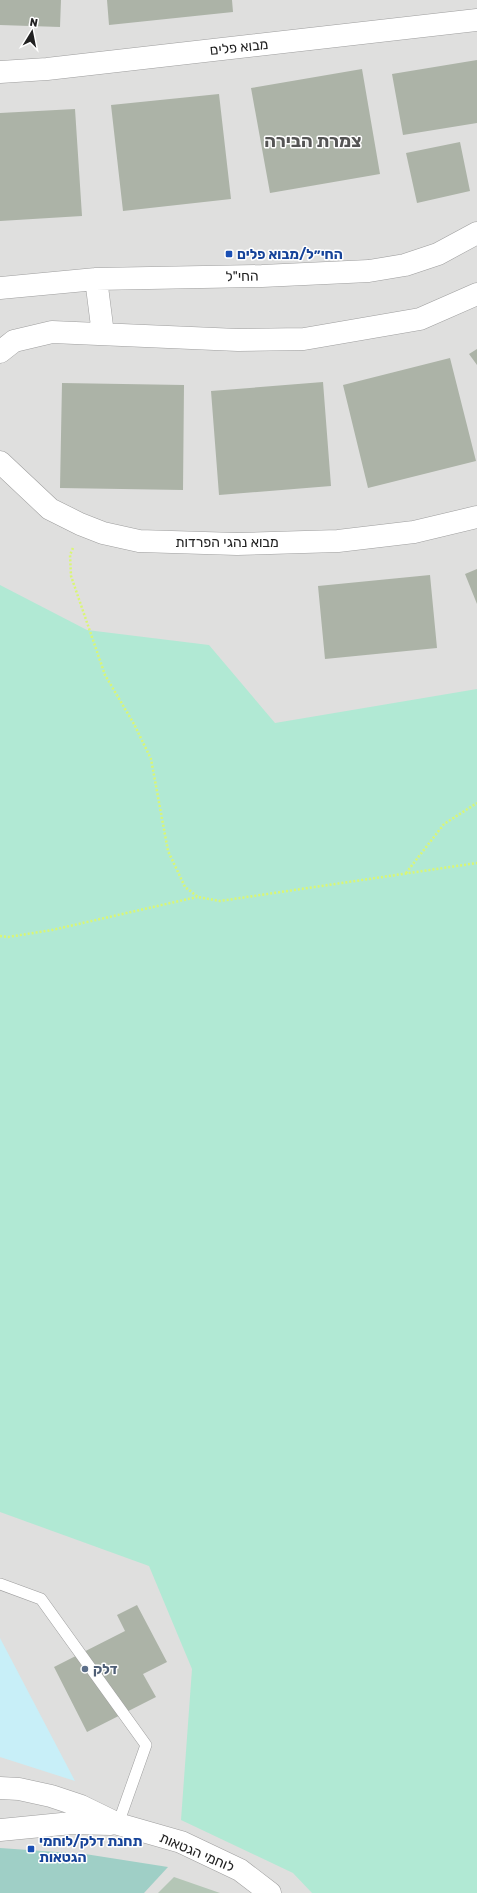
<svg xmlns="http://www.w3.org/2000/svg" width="477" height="1893" viewBox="0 0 477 1893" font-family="Rubik,'Noto Sans Hebrew',sans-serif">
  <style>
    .residential { fill: #dfdfde }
    .construction { fill: #b4c6b6 }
    .grass { fill: #b1e9d4 }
    .forest { fill: #9fcfc6 }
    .park { fill: #c8eff8 }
    .building { fill: #acb3a7 }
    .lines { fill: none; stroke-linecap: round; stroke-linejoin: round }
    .service-casing { stroke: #9e9e9e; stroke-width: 12 }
    .minor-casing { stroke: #9e9e9e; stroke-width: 23 }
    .tertiary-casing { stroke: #9e9e9e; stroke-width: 23 }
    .path { stroke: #daf675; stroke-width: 2.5; stroke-dasharray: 2 2; stroke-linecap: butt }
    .service { stroke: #fff; stroke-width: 11 }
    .minor { stroke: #fff; stroke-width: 22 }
    .tertiary { stroke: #fff; stroke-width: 22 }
    .transit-dot { fill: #1a4fb4; stroke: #fff; stroke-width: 1.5 }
    .service-dot { fill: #5c6f8a; stroke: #fff; stroke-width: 1.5 }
    .labels { text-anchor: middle; stroke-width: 3; stroke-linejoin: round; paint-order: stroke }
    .street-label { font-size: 14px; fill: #212121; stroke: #fff }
    .transit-label { font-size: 14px; font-weight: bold; fill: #164399; stroke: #fff; text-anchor: start }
    .service-label { font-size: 14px; font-weight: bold; fill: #4e5e75; stroke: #fff; text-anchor: start }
    .district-label { font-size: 18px; font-weight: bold; fill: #545454; stroke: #fff }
  </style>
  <rect width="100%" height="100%" fill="#eaf1e8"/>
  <!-- residential -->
  <path class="residential" d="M 0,0 L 477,0 L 477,1893 L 0,1893 Z"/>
  <!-- construction -->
  <path class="construction" d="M 174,1877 L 220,1893 L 158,1893 Z"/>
  <!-- grass -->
  <path class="grass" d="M 0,585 L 87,630 L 209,645 L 275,723 L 477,689 L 477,1893 L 312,1893 L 293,1873 L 181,1820 L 192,1669 L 149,1566 L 0,1512 Z"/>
  <!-- forest -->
  <path class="forest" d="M 0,1848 L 85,1854 L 168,1867 L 144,1893 L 0,1893 Z"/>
  <!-- park -->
  <path class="park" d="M 0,1638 L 75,1781 L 0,1757 Z"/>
  <!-- building -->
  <path class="building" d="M 0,0 L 61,0 L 60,27 L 0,25 Z
    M 107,0 L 232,0 L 233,12 L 109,25 Z
    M 477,60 L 477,123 L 403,135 L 392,74 Z
    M 362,69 L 380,174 L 270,193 L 251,88 Z
    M 219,94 L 231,199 L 123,211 L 111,105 Z
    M 75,109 L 82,216 L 0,221 L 0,113 Z
    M 460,142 L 470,191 L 417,203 L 406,153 Z
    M 477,349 L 477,365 L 469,354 Z
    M 450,358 L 476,461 L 368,488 L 343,385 Z
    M 323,382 L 331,486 L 219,495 L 211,391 Z
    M 62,383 L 184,385 L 183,490 L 60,488 Z
    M 477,569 L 477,604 L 465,574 Z
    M 430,575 L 437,648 L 325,659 L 318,586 Z
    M 137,1605 L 167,1662 L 143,1674 L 156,1697 L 87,1732 L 54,1667 L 125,1631 L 117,1615 Z"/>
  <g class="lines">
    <defs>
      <path id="service" d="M 0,1584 L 41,1599 L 146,1745 L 118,1824"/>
      <path id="minor" d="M 0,72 L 47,69 L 477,20
        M 96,279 L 103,334
        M 0,288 L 96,279 L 262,276 L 369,271 L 405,265 L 438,254 L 477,233
        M 0,352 L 14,341 L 52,332 L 238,340 L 304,339 L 420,319 L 477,294
        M 0,462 L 50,509 L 80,524 L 103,533 L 139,541 L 237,544 L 338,541 L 414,532 L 477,517"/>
      <path id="tertiary" d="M 0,1788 L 19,1789 L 51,1796 L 81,1806 L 118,1824 L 181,1842 L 240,1870 L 270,1893
        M 0,1830 L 72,1823 L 111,1824"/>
    </defs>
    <!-- service casing -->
    <use href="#service" class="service-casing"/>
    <!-- minor casing -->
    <use href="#minor" class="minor-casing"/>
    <!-- tertiary casing -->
    <use href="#tertiary" class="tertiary-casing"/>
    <!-- path -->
    <path class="path" d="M 73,548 L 70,555 L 71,576 L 105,675 L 134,724 L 151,759 L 168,851 L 185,887 L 198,897 L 220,901 L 477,863
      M 406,873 L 444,824 L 477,803
      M 0,936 L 8,937 L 52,930 L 197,897"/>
    <!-- service -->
    <use href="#service" class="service"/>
    <!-- minor -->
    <use href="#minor" class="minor"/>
    <!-- tertiary -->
    <use href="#tertiary" class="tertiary"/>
  </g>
  <!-- markers -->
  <g class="transit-dot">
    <rect x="225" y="250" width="8" height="8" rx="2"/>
    <rect x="27" y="1845" width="8" height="8" rx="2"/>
  </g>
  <circle class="service-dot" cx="85" cy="1669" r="4"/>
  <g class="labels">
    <!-- street labels -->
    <g class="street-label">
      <text transform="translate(239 47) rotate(-6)" y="5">מבוא פלים</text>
      <text transform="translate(242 276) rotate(-1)" y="5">החי"ל</text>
      <text x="227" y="547">מבוא נהגי הפרדות</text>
      <text transform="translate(197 1852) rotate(23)" y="5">לוחמי הגטאות</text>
    </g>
    <!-- transit labels -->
    <g class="transit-label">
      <text x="237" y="259">החי״ל/מבוא פלים</text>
      <text x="39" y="1846">תחנת דלק/לוחמי<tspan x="39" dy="16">הגטאות</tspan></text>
    </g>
    <!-- service labels -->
    <g class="service-label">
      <text x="93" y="1674">דלק</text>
    </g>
    <!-- district labels -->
    <g class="district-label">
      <text x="313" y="147">צמרת הבירה</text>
    </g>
  </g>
  <!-- north arrow -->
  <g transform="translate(32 32) rotate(10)" stroke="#ffffff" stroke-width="3" paint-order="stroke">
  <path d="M0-3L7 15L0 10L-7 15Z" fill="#212121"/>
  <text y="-6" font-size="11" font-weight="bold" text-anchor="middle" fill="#212121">N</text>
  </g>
</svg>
